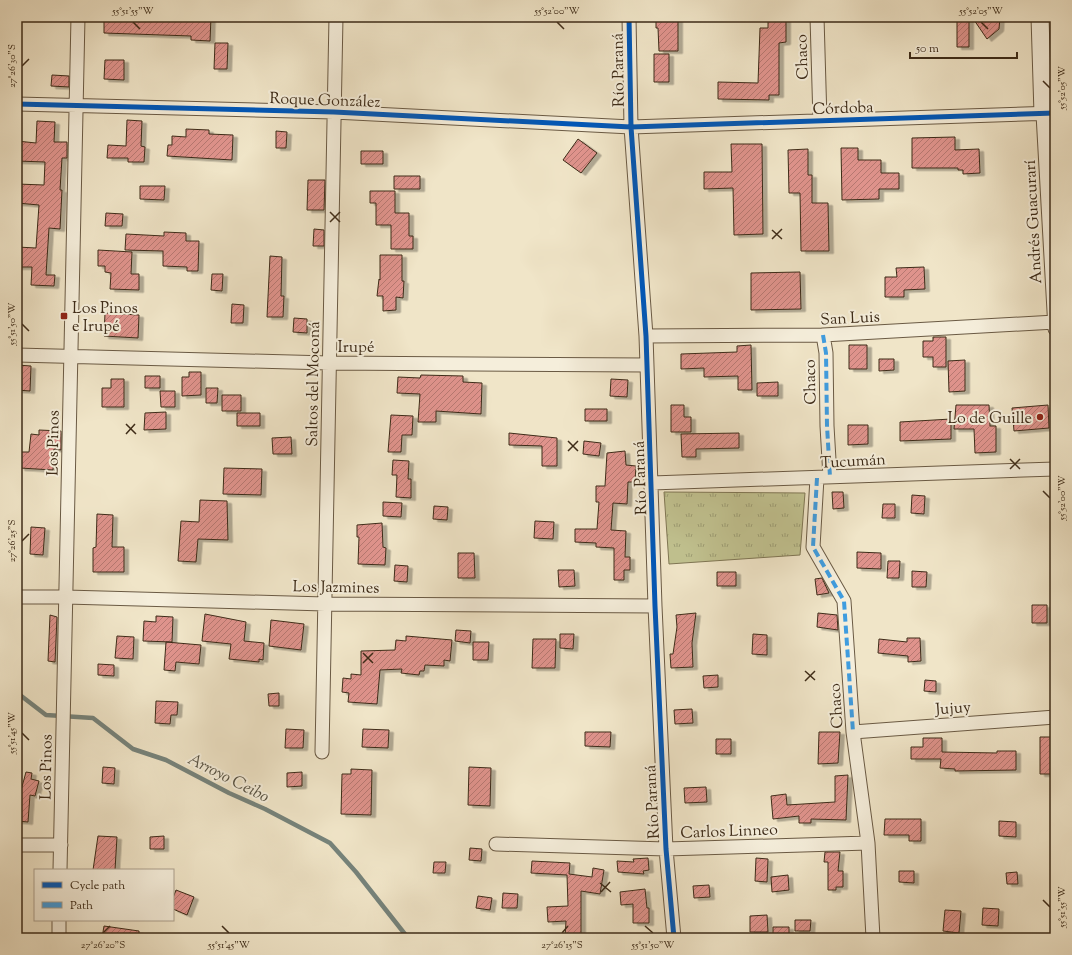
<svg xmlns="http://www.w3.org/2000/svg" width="1072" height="955" viewBox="0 0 1072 955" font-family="'Sorts Mill Goudy',serif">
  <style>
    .grass { fill: url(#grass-tufts); stroke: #7f7654 }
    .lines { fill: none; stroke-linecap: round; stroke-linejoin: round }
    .stream { stroke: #76837b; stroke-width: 4.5 }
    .building { fill: url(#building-hatch); stroke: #3d2b18; filter: url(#shadow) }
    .minor-casing { stroke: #6a5a44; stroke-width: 15 }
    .tertiary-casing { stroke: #6a5a44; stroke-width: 19 }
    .minor { stroke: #f5eedb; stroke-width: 13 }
    .tertiary { stroke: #f5eedb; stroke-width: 17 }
    .quiet { stroke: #3f9cdf; stroke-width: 4; stroke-dasharray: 8 4; stroke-linecap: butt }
    .cycleway-casing { stroke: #f5eedb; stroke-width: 8 }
    .cycleway { stroke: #0057b8; stroke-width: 5 }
    .ticks { fill: none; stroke: #3d2b18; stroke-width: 1.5 }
    .poi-dot { fill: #8f2418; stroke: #f5eedb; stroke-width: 1.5 }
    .labels { text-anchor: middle; stroke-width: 4; stroke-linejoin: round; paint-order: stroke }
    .street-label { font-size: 16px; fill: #3d2b18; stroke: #f5eedb }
    .poi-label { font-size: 16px; fill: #3d2b18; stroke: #f5eedb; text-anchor: start }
    .water-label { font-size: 17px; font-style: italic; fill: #555041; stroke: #f5eedb }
    .neatline { fill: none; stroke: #3d2b18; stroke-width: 1.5 }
    .ticks-label { font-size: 10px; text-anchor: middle; fill: #3d2b18 }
  </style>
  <defs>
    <pattern id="grass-tufts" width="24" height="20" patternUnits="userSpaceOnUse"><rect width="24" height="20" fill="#c1c290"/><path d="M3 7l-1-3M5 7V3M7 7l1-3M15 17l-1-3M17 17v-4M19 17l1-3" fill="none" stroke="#9e9e75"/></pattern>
    <pattern id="building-hatch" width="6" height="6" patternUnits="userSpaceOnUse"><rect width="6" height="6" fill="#df938c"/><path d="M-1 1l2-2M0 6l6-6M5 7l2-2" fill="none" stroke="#b67871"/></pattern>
    <filter id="shadow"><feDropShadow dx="4.5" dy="2.5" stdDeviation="0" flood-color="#0004"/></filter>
  </defs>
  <rect width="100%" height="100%" fill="#f0e5c8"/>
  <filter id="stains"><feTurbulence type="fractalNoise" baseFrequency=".005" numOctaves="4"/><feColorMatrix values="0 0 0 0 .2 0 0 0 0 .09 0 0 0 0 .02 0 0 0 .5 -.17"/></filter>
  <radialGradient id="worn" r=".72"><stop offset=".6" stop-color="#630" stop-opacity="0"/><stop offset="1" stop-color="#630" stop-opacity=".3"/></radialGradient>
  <!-- grass -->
  <path class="grass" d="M 664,492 L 805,493 L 800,555 L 669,564 Z"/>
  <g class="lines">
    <!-- stream -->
    <path class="stream" d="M 17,682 L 20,695 L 46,715 L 93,718 L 133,749 L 166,760 L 229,793 L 265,809 L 330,843 L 356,872 L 408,938"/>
  </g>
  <!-- building -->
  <path class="building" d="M 104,17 L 211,17 L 210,41 L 191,40 L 191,36 L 104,33 Z
    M 656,17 L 678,17 L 678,51 L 659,51 L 658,28 L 656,28 Z
    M 768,17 L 786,17 L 786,42 L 779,43 L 779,95 L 769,95 L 769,100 L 718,99 L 718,82 L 758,83 L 760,28 L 768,28 Z
    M 957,17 L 969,17 L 969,47 L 957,47 Z
    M 972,17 L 1000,17 L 999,29 L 987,39 Z
    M 215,43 L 228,43 L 227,69 L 214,69 Z
    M 654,54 L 669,54 L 669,82 L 654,82 Z
    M 105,60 L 124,60 L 124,80 L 104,79 Z
    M 52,75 L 69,76 L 69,87 L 51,86 Z
    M 127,120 L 142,121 L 141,146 L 145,147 L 144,162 L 128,162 L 128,158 L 107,158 L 108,145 L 126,146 Z
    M 37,121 L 55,122 L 54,142 L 67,142 L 67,158 L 62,158 L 60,190 L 62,190 L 60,229 L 49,228 L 46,275 L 55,275 L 54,286 L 31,285 L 32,267 L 17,267 L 17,247 L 36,248 L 39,205 L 17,203 L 17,184 L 44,185 L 45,162 L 17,161 L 17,141 L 36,143 Z
    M 186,129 L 209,130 L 209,134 L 233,135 L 232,160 L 167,156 L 168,145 L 172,145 L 172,136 L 186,137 Z
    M 276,131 L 287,132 L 286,148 L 276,148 Z
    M 955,137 L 955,150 L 979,149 L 980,173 L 963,174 L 963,170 L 958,170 L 958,168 L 912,168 L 912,138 Z
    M 578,139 L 597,153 L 581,173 L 563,160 Z
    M 731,144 L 762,144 L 763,234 L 734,235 L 733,188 L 704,189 L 704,172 L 732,172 Z
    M 841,148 L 858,148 L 858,160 L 881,160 L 881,173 L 899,173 L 899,189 L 879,189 L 879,199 L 842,200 Z
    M 808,149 L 808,175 L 812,175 L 812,203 L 828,203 L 829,251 L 801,251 L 800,193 L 789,193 L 788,150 Z
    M 361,151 L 383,151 L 383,164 L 361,164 Z
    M 394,176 L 420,176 L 420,189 L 394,189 Z
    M 308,180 L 325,180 L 324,210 L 307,210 Z
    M 140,186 L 165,186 L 164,200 L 140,199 Z
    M 370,191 L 395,191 L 395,213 L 409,213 L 409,236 L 413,236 L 413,249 L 391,249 L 391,225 L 376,225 L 376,203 L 370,203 Z
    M 106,213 L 123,214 L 122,226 L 105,226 Z
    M 314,229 L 324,230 L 324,246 L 313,246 Z
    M 164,232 L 186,233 L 186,241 L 199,241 L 198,271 L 187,271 L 187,267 L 163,266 L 163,251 L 125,250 L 126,234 L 164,236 Z
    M 98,250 L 132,252 L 131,274 L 139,274 L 139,290 L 110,289 L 111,273 L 105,272 L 105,266 L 98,266 Z
    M 380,255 L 402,255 L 402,281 L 404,281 L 403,298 L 396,297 L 396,310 L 383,311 L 383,296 L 377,296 L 379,279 L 380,280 Z
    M 270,256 L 282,257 L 281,296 L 284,296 L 283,317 L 267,317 Z
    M 924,267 L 925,289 L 904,290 L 904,297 L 885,297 L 885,277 L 897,277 L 896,268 Z
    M 800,272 L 801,309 L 751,310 L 751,273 Z
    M 212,274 L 223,274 L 222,291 L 211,290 Z
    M 232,304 L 244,305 L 243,323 L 231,323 Z
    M 105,313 L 139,315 L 138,338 L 104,336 Z
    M 294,318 L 307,319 L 307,333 L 293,332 Z
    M 933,337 L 946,337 L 946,367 L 933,367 L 933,357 L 923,357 L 923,341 L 933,341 Z
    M 751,345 L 752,390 L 738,390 L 738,376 L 704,377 L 704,368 L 681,369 L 681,354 L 737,352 L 737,346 Z
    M 849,345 L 867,345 L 867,369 L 849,369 Z
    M 879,359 L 894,359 L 894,370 L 879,371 Z
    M 965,360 L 965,391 L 949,392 L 948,361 Z
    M 17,365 L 31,366 L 30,391 L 17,390 Z
    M 189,372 L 201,372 L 201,395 L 182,396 L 182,377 L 189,377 Z
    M 421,375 L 463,376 L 463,382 L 482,383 L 481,414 L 436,411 L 436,422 L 418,422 L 420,394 L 397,393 L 398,377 L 420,378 Z
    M 145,376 L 160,376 L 160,388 L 145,388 Z
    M 111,379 L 124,379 L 124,407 L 102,407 L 102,388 L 111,388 Z
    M 611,379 L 628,380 L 627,397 L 610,396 Z
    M 778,382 L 778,396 L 757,396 L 757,383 Z
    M 206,388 L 218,388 L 217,403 L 206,403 Z
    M 160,391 L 175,391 L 175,407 L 161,407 Z
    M 222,395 L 241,395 L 241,411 L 222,411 Z
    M 671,405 L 684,405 L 684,417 L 691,417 L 691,432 L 671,432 Z
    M 956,405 L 989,405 L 990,426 L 996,426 L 996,452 L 975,453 L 974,429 L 954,429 Z
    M 1048,405 L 1049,428 L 1014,431 L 1012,408 Z
    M 585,409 L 607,409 L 607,421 L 585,421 Z
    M 166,412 L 166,429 L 144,430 L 145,413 Z
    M 237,413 L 260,413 L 260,426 L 237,426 Z
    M 391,415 L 413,416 L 412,435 L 402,435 L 401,452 L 388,452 Z
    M 951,419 L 951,439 L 900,441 L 900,422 Z
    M 848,425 L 868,425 L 868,444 L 848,445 Z
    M 39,430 L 61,431 L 61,450 L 54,449 L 53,470 L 20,468 L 21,452 L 29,452 L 31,434 L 39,435 Z
    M 509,433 L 557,438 L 557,466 L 542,466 L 542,446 L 509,445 Z
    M 739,433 L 739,448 L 696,449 L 696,457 L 682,457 L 681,434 Z
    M 291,437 L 292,454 L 273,454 L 272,438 Z
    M 584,441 L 601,443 L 599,456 L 583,454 Z
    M 625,451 L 626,465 L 636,466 L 635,482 L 628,482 L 627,504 L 613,503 L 611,530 L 626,531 L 625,557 L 630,557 L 630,570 L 624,570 L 624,580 L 614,580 L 614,548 L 596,547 L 596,543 L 575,542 L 575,529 L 597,529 L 599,502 L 596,502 L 596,486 L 605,486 L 607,453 Z
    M 393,460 L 409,461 L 408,479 L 411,479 L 411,498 L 396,497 L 397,475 L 392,475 Z
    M 224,468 L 262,469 L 261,495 L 223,494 Z
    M 832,492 L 843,492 L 844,508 L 833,509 Z
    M 912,495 L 925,496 L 924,514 L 911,513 Z
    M 200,500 L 227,501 L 228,540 L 198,539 L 196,562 L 178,561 L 181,521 L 199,522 Z
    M 383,502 L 402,503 L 401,517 L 383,516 Z
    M 883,504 L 895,504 L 895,518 L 882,518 Z
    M 434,506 L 448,507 L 447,520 L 433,519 Z
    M 97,514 L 113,515 L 112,547 L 124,547 L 124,572 L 93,572 L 93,548 L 96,547 Z
    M 535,521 L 554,522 L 553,539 L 534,538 Z
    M 382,523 L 383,547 L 386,548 L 385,565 L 358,564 L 359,537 L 357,537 L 357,525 Z
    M 31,527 L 45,528 L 43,555 L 30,554 Z
    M 857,552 L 881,553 L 881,569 L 857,568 Z
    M 458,553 L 474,553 L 475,578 L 458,578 Z
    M 888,561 L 900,561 L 899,578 L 887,578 Z
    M 395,565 L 408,566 L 407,582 L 394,581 Z
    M 558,570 L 574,570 L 575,586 L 559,587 Z
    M 912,571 L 927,572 L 926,587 L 912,587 Z
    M 717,572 L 736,572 L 736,586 L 717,586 Z
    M 822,578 L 829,593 L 817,595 L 815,579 Z
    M 1032,605 L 1047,605 L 1047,623 L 1032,623 Z
    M 696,613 L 692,643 L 693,667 L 671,668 L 670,654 L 673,654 L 677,627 L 676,615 Z
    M 818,613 L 837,615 L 838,630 L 817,627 Z
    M 205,614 L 246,622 L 244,641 L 264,643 L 263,660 L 259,659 L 259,662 L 229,659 L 231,644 L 202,641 Z
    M 50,615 L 57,617 L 55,662 L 48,661 Z
    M 156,616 L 173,617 L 172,642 L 143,641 L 144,621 L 156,622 Z
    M 271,620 L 304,624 L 301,650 L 269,646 Z
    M 456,630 L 471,631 L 470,643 L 455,641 Z
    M 560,634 L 574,634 L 573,649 L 560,648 Z
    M 753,634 L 767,635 L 767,655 L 752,654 Z
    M 117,636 L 134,637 L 133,659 L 115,658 Z
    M 406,636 L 452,640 L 450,661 L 444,660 L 444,666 L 425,665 L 424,671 L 420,671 L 419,675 L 401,673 L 402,669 L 380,670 L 377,704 L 348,702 L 349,693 L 342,692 L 343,678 L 351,679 L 351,674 L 361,675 L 361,651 L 395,650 L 396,640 L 406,641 Z
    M 907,638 L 920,638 L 921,661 L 908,662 L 908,656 L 878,653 L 879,639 L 907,642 Z
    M 533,639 L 556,639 L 555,668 L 532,668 Z
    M 166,642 L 201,645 L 199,664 L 176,662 L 175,671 L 164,670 Z
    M 473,642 L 489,642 L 488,660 L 473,660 Z
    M 98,664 L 114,665 L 114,676 L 98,675 Z
    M 718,675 L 718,687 L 704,688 L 703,676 Z
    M 925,680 L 936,681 L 936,692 L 924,691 Z
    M 279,693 L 279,706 L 269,706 L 268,694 Z
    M 156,701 L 178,702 L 177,715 L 171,715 L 170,724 L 155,723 Z
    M 692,709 L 693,723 L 675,724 L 674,710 Z
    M 286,729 L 304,730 L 303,748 L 285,748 Z
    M 363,729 L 389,730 L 388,748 L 362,747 Z
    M 585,732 L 611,732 L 610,747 L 585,746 Z
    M 819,732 L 840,732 L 838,763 L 818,764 Z
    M 1040,737 L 1052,737 L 1051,756 L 1055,756 L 1055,774 L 1040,774 Z
    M 923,738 L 942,738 L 942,752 L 997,753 L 997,751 L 1016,751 L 1016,770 L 955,771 L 955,769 L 940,768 L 941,759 L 911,759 L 911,747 L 923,747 Z
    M 716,739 L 731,739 L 731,754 L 716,754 Z
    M 103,767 L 115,768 L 114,784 L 102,783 Z
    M 469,767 L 491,768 L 490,806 L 468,805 Z
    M 351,769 L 372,770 L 371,815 L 341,814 L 342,774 L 351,774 Z
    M 26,772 L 32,773 L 31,779 L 39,781 L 35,796 L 30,795 L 28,822 L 17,821 L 17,805 Z
    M 302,772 L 302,786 L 287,787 L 287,773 Z
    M 848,775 L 846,820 L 811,819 L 811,823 L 799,823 L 799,816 L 773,819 L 771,796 L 786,794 L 787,805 L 835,802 L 835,776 Z
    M 706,787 L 707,802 L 685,803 L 684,788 Z
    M 885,819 L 921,819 L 921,841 L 909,841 L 909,835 L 884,835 Z
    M 999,821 L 1016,822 L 1016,837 L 999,836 Z
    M 98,836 L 117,837 L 115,870 L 93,870 Z
    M 164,836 L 164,849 L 150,849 L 150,837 Z
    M 470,848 L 482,849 L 481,861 L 469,860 Z
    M 825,852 L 840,852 L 838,871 L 843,871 L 843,887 L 836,887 L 836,890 L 828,890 L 828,862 L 824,862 Z
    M 648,858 L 649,870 L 643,871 L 644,874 L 618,872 L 617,861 L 634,862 L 633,859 Z
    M 756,858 L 768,859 L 767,882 L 755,881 Z
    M 532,861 L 570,863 L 569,874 L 592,877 L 593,868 L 604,870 L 600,894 L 581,891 L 581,938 L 565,938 L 566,921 L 548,922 L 547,907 L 568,906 L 567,875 L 531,873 Z
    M 434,862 L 446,862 L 445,873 L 433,873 Z
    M 899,871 L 914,871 L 914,883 L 899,882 Z
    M 1017,872 L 1018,884 L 1007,884 L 1006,873 Z
    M 788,875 L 789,890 L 772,892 L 771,877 Z
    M 709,885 L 710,897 L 694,898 L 693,886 Z
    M 645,889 L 647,908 L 649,908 L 649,923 L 633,923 L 633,904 L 621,905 L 620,892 Z
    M 176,890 L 194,897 L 187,915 L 173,909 L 173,898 Z
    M 503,893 L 518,894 L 517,908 L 502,908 Z
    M 478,896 L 492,898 L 490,910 L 476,908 Z
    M 983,908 L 999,909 L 998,926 L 982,925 Z
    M 945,910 L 961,911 L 959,933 L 943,931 Z
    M 767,915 L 768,932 L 750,932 L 750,916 Z
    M 795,920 L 811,920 L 810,931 L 795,931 Z
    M 104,926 L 139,931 L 139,938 L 102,938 Z
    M 773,927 L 789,927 L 789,938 L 773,938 Z"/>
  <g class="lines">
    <defs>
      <path id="minor" d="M 629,17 L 631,127 L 646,336 L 655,606 L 666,849 L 674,938
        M 817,17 L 820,121
        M 17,104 L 334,112 L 631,127 L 1055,113
        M 1043,114 L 1055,329
        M 823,335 L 826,353 L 827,426 L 830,477
        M 646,336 L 823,335 L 1055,322
        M 17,355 L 329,363 L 647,365
        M 817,478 L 813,547 L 844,601 L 853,732 L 868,843 L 873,938
        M 652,483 L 1055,469
        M 17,597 L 66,597 L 325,604 L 655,606
        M 853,732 L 1055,717
        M 322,752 L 336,17
        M 496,844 L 666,849 L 868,843
        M 17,845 L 61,845
        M 60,870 L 78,17
        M 59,938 L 59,920"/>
      <path id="tertiary" d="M 1040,17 L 1043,114"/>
    </defs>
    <!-- minor casing -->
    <use href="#minor" class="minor-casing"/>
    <!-- tertiary casing -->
    <use href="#tertiary" class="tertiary-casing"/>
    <!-- minor -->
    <use href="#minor" class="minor"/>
    <!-- tertiary -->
    <use href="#tertiary" class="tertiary"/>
    <!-- quiet -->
    <path class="quiet" d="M 823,335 L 826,353 L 827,426 L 830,477
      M 817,478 L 813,547 L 844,601 L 853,732"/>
    <defs>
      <path id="cycleway" d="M 629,17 L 631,127 L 646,336 L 655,606 L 666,849 L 674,938
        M 17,104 L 334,112 L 631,127 L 1055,113"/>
    </defs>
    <!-- cycleway casing -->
    <use href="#cycleway" class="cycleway-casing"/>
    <!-- cycleway -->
    <use href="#cycleway" class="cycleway"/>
  </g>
  <!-- ticks -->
  <path class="ticks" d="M 133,22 L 140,29M 557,22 L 564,29M 981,22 L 988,29M 22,66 L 29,59M 1043,81 L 1050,88M 330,212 L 340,222M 330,222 L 340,212M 772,230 L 782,239M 772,239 L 782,229M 22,324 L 29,331M 126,424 L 136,434M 126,434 L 135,424M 568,441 L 578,451M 568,451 L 578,441M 1010,459 L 1020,469M 1010,469 L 1020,459M 1043,491 L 1050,498M 22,541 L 29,534M 363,653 L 373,663M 363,663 L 373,653M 805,671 L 815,680M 805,681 L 815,671M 22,733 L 29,740M 600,883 L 611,892M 601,892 L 610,882M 1043,900 L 1050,907M 222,926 L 229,933M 645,926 L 653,933M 103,933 L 110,926M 562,933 L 568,926"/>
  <!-- markers -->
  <g class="poi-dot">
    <rect x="60" y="312" width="8" height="8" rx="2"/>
    <circle cx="1040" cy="417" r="4"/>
  </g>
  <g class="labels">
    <!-- street labels -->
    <g class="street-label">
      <text transform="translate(801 57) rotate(-92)" y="6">Chaco</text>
      <text transform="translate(617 70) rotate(-91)" y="6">Río Paraná</text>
      <text transform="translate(325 99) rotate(2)" y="6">Roque González</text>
      <text transform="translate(843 107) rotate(-2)" y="6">Córdoba</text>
      <text transform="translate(1032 222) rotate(-93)" y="6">Andrés Guacurarí</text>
      <text transform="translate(850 317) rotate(-3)" y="6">San Luis</text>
      <text x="356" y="352">Irupé</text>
      <text transform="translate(809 382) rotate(-91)" y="6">Chaco</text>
      <text transform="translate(312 384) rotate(-89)" y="6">Saltos del Moconá</text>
      <text transform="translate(52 443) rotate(-89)" y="6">Los Pinos</text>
      <text transform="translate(853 460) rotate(-3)" y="6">Tucumán</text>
      <text transform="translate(639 478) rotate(-92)" y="6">Río Paraná</text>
      <text transform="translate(336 586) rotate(1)" y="6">Los Jazmines</text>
      <text transform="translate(835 706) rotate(-94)" y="6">Chaco</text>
      <text transform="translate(953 707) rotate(-4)" y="6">Jujuy</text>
      <text transform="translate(45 767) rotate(-89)" y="6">Los Pinos</text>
      <text transform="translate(651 802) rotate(-93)" y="6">Río Paraná</text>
      <text transform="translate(729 830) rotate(-2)" y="6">Carlos Linneo</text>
    </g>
    <!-- poi labels -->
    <g class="poi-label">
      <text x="72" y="313">Los Pinos<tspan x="72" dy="18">e Irupé</tspan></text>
      <text x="1032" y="423" text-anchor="end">Lo de Guille</text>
    </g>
    <!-- water labels -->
    <g class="water-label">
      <text transform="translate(229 777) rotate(27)" y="6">Arroyo Ceibo</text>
    </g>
  </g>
  <!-- margin -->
  <rect width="1072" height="955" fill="none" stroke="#f0e5c8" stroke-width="44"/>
  <!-- legend -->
  <rect x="34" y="869" width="140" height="52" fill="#f5eedb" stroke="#aba08d"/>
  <rect x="42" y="882" width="20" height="6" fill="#0057b8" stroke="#aba08d"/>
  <text x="70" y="889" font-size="12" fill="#3d2b18">Cycle path</text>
  <rect x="42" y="902" width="20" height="6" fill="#3f9cdf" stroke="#aba08d"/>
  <text x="70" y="909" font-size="12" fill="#3d2b18">Path</text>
  <!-- scale -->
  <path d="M910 52v6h107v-6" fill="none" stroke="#3d2b18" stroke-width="2"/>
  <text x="916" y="52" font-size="12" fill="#3d2b18" stroke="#f5eedb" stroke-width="3" paint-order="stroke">50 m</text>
  <rect x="22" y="22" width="1028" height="911" class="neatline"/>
  <g class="ticks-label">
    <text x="133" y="14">55°51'55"W</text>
    <text x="557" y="14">55°52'00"W</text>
    <text x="981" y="14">55°52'05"W</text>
    <text transform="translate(11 66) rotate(-90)" y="4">27°26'30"S</text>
    <text transform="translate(1061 88) rotate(-90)" y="4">55°52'05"W</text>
    <text transform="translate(11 324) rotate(-90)" y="4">55°51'50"W</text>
    <text transform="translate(1061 498) rotate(-90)" y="4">55°52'00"W</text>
    <text transform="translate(11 541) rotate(-90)" y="4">27°26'25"S</text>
    <text transform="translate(11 733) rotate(-90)" y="4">55°51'45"W</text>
    <text transform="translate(1061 907) rotate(-90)" y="4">55°51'55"W</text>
    <text x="103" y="948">27°26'20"S</text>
    <text x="229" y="948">55°51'45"W</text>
    <text x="562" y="948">27°26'15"S</text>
    <text x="653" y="948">55°51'50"W</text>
  </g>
  <rect width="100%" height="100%" filter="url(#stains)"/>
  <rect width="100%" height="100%" fill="url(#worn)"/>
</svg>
